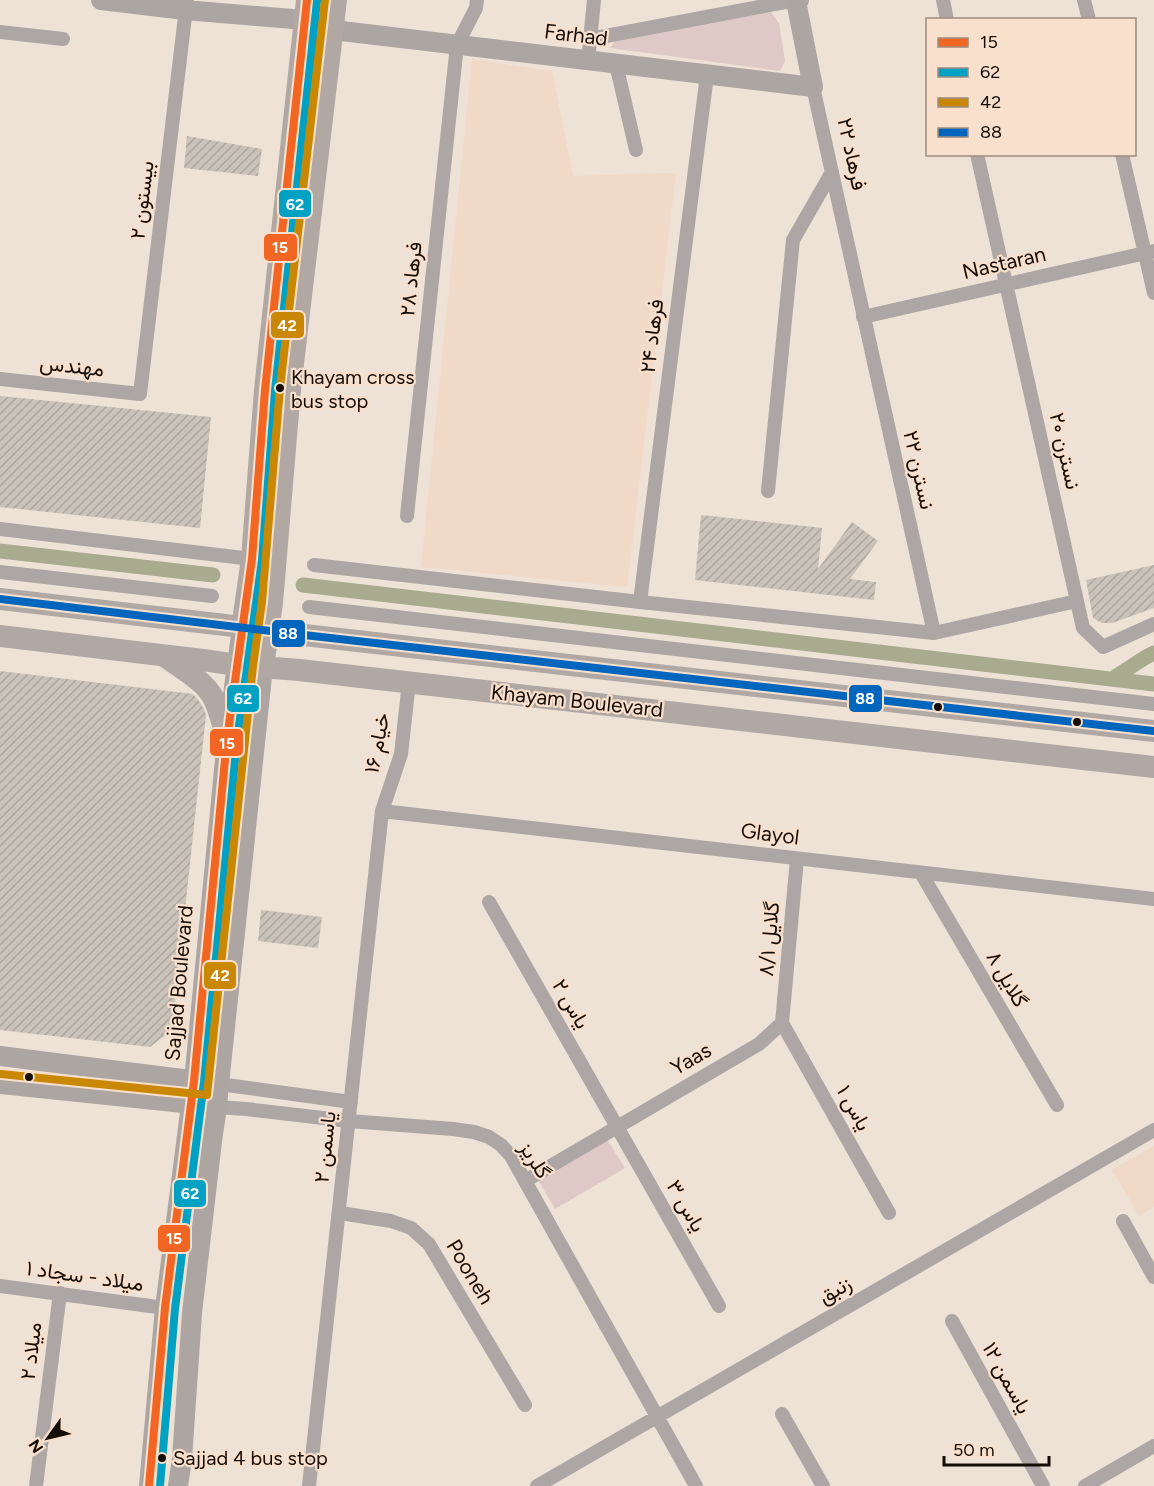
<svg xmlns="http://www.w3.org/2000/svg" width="1154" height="1486" viewBox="0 0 1154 1486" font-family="Figtree,Vazirmatn,sans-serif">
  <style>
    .built { fill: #f0d9c7 }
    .green { fill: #dec9c7 }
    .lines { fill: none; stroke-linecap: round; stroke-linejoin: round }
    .canal { stroke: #a9ab8f; stroke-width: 15 }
    .building { fill: url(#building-hatch) }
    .street { stroke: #ada6a4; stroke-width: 14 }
    .secondary { stroke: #ada5a1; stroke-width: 20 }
    .primary { stroke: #b1a8a3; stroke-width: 22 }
    .bus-1-casing { stroke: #f8e0cc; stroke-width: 12 }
    .bus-2-casing { stroke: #f8e0cc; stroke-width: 12 }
    .bus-3-casing { stroke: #f8e0cc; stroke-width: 12 }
    .bus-4-casing { stroke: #f8e0cc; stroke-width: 12 }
    .bus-1 { stroke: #f26522; stroke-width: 8 }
    .bus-2 { stroke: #01a1c4; stroke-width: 8 }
    .bus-3 { stroke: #ca8701; stroke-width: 8 }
    .bus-4 { stroke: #0065bd; stroke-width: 8 }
    .bus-dot { fill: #150d06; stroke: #f8e0cc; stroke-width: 2 }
    .labels { text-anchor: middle; stroke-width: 4.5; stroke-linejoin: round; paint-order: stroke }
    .bus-label { font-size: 20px; fill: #150d06; stroke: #f8e0cc; text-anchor: start }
    .street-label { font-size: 21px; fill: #150d06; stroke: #f8e0cc }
    .line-badge { stroke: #f8e0cc; stroke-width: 2 }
    .badge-label { font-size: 16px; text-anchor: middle; font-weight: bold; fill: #fff }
  </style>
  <defs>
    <pattern id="building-hatch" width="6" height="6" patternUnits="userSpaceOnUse" patternTransform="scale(1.5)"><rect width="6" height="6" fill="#cac2b8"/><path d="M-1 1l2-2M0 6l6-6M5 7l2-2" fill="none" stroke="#ada69d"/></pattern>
  </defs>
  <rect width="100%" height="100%" fill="#eee1d6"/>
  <!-- built -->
  <path class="built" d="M 472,59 L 552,71 L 573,176 L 676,173 L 627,587 L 421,567 Z
    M 1154,1146 L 1154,1207 L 1139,1216 L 1112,1170 Z"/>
  <!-- green -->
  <path class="green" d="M 770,11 L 779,23 L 785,61 L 780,71 L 610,48 L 618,37 Z
    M 604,1135 L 625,1168 L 555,1209 L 535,1175 Z"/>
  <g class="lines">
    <!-- canal -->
    <path class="canal" d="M 0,551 L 213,575
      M 303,585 L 1154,684
      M 1112,679 L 1146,657 L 1154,653"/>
  </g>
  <!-- building -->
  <path class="building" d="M 187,136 L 262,149 L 258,176 L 184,168 Z
    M 0,396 L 211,417 L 200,528 L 0,507 Z
    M 701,515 L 822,528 L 818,569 L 852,522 L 878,541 L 850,579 L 876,582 L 874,600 L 695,580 Z
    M 1154,565 L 1154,608 L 1112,623 L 1102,623 L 1093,618 L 1086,580 Z
    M 0,671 L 193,694 L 199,701 L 204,709 L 206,715 L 172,1030 L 150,1047 L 0,1030 Z
    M 261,910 L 322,917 L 318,948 L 258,941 Z"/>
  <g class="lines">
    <!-- street -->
    <path class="street" d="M 943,0 L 947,20
      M 1084,0 L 1089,20
      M 0,32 L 63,39
      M 590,39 L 796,0
      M 588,61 L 594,0
      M 616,64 L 636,150
      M 813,87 L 934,633
      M 977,154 L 1083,628 L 1103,647 L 1154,624
      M 1122,154 L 1154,293
      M 863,317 L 1154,251
      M 0,379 L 140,394 L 187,0
      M 768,491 L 793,240 L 832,172
      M 407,516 L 457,45 L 476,8 L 477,0
      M 0,529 L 252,559
      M 314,565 L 640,602 L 934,633 L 1077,601
      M 0,572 L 212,596
      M 640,602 L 707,75
      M 309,607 L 1154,704
      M 382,811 L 1154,899
      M 921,873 L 1057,1105
      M 489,902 L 719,1306
      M 782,1023 L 889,1213
      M 782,1023 L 797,859
      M 219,1084 L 351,1102
      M 217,1107 L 246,1109 L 349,1121 L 453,1129 L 474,1132 L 489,1137 L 501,1145 L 511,1156 L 696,1486
      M 525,1181 L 759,1044 L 782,1023
      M 340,1213 L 391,1221 L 411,1228 L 429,1244 L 525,1405
      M 1123,1221 L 1154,1277
      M 0,1286 L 165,1308
      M 952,1321 L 1043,1486
      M 782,1414 L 823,1486
      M 36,1486 L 60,1293
      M 309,1486 L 382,811 L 401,754 L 409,682
      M 537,1486 L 1154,1130
      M 1085,1486 L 1154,1446"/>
    <!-- secondary -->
    <path class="secondary" d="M 101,0 L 185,10 L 305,20
      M 333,30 L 813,87 L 796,1 L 799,0
      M 0,1056 L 206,1082
      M 0,1084 L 203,1105
      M 149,1486 L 165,1308 L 194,1081 L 227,739 L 242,628
      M 178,1486 L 182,1459 L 192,1313 L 212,1141 L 217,1107 L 219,1084 L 263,667"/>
    <!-- primary -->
    <path class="primary" d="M 0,599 L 208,623 C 240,627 272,630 304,635 L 1154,731
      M 242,628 L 252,559 L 265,390 L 307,0
      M 0,636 L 203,660 L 237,665 L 299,670 L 1154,767
      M 164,656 C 180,667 206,682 214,699 C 220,711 223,726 227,739
      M 263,667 L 272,603 L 290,389 L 336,0"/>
    <defs>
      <path id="bus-1" d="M 149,1486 L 165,1308 L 194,1081 L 227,739 L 252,559 L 265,390 L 307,0"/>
      <path id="bus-2" d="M 160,1486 L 175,1309 L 204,1082 L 237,740 L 262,560 L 275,391 L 317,1"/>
      <path id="bus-3" d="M 1,1074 L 207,1095 L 253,666 L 262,602 L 280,388 L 325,0"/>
      <path id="bus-4" d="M 0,599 L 304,635 L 1154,731"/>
    </defs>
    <!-- bus-1 casing -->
    <use href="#bus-1" class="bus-1-casing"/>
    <!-- bus-2 casing -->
    <use href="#bus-2" class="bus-2-casing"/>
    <!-- bus-3 casing -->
    <use href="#bus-3" class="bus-3-casing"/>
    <!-- bus-4 casing -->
    <use href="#bus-4" class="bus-4-casing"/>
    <!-- bus-1 -->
    <use href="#bus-1" class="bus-1"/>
    <!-- bus-2 -->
    <use href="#bus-2" class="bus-2"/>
    <!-- bus-3 -->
    <use href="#bus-3" class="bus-3"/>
    <!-- bus-4 -->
    <use href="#bus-4" class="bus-4"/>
  </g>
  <!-- markers -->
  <g class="bus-dot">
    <circle cx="280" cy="388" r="5"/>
    <circle cx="938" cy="707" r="5"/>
    <circle cx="1077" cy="722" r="5"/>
    <circle cx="29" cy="1077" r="5"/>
    <circle cx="162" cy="1458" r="5"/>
  </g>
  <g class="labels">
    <!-- bus labels -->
    <g class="bus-label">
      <text x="291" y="384">Khayam cross<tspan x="291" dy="24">bus stop</tspan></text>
      <text x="173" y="1465">Sajjad 4 bus stop</text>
    </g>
    <!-- street labels -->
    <g class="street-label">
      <text transform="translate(576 35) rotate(7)" y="7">Farhad</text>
      <text transform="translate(852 154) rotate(78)" y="7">فرهاد ۲۲</text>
      <text transform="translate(142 200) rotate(-83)" y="7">بیستون ۲</text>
      <text transform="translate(1004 263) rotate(-13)" y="7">Nastaran</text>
      <text transform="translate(411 279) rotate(-84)" y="7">فرهاد ۲۸</text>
      <text transform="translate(652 336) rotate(-83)" y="7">فرهاد ۲۴</text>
      <text transform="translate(72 366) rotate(6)" y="7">مهندس</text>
      <text transform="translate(1065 451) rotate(77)" y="7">نسترن ۲۰</text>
      <text transform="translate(919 470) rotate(77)" y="7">نسترن ۲۲</text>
      <text transform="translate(577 701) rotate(6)" y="7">Khayam Boulevard</text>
      <text transform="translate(377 743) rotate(-79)" y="7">خیام ۱۶</text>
      <text transform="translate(770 834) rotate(7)" y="7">Glayol</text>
      <text transform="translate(769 939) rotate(-85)" y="7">گلایل ۸/۱</text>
      <text transform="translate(1007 979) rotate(60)" y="7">گلایل ۸</text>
      <text transform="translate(179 983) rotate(-85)" y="7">Sajjad Boulevard</text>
      <text transform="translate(571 1004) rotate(60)" y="7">یاس ۲</text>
      <text transform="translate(691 1059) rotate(-30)" y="7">Yaas</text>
      <text transform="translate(854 1108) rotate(61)" y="7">یاس ۱</text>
      <text transform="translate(325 1147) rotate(-84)" y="7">یاسمن ۲</text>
      <text transform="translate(535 1160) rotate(57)" y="7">گلریز</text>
      <text transform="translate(686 1206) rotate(60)" y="7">یاس ۳</text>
      <text transform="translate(470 1272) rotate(59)" y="7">Pooneh</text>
      <text transform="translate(85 1276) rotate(8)" y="7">میلاد - سجاد ۱</text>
      <text transform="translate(835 1290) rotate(-30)" y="7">زنبق</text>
      <text transform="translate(31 1351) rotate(-83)" y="7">میلاد ۲</text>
      <text transform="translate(1007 1378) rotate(61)" y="7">یاسمن ۱۲</text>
    </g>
  </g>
  <g class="line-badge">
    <rect x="278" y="189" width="34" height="29" rx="6" fill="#01a1c4"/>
    <rect x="263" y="233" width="35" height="29" rx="6" fill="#f26522"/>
    <rect x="270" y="311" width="35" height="28" rx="6" fill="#ca8701"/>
    <rect x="271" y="619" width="35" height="29" rx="6" fill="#0065bd"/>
    <rect x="848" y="684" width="35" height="29" rx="6" fill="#0065bd"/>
    <rect x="226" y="684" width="34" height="29" rx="6" fill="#01a1c4"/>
    <rect x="209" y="728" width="35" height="29" rx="6" fill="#f26522"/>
    <rect x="203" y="961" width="34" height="29" rx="6" fill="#ca8701"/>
    <rect x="173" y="1179" width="34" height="29" rx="6" fill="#01a1c4"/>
    <rect x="157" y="1224" width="34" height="29" rx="6" fill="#f26522"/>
  </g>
  <g class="badge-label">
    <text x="295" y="210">62</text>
    <text x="280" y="253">15</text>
    <text x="287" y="331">42</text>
    <text x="288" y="639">88</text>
    <text x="865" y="704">88</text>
    <text x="243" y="704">62</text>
    <text x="227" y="749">15</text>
    <text x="220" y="981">42</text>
    <text x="190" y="1199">62</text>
    <text x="174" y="1244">15</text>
  </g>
  <!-- legend -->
  <rect x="926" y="18" width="210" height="138" fill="#f8e0cc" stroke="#9d8c7d" stroke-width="1.5"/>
  <rect x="938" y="38" width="30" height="9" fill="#f26522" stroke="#9d8c7d" stroke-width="1.5"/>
  <text x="980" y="48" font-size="18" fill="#150d06">15</text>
  <rect x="938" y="68" width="30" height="9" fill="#01a1c4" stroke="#9d8c7d" stroke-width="1.5"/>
  <text x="980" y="78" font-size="18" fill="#150d06">62</text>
  <rect x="938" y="98" width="30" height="9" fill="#ca8701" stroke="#9d8c7d" stroke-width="1.5"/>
  <text x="980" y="108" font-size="18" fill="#150d06">42</text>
  <rect x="938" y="128" width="30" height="9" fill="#0065bd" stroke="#9d8c7d" stroke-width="1.5"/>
  <text x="980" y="138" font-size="18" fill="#150d06">88</text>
  <!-- north arrow -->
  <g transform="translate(48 1438) rotate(236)" stroke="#f8e0cc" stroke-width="4.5" paint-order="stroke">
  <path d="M0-4.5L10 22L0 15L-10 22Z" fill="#150d06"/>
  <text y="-9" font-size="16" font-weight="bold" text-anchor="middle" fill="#150d06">N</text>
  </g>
  <!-- scale -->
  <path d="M944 1456v9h105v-9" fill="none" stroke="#150d06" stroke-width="3"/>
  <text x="953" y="1456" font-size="18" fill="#150d06" stroke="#f8e0cc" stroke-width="4.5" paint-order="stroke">50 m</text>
</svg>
